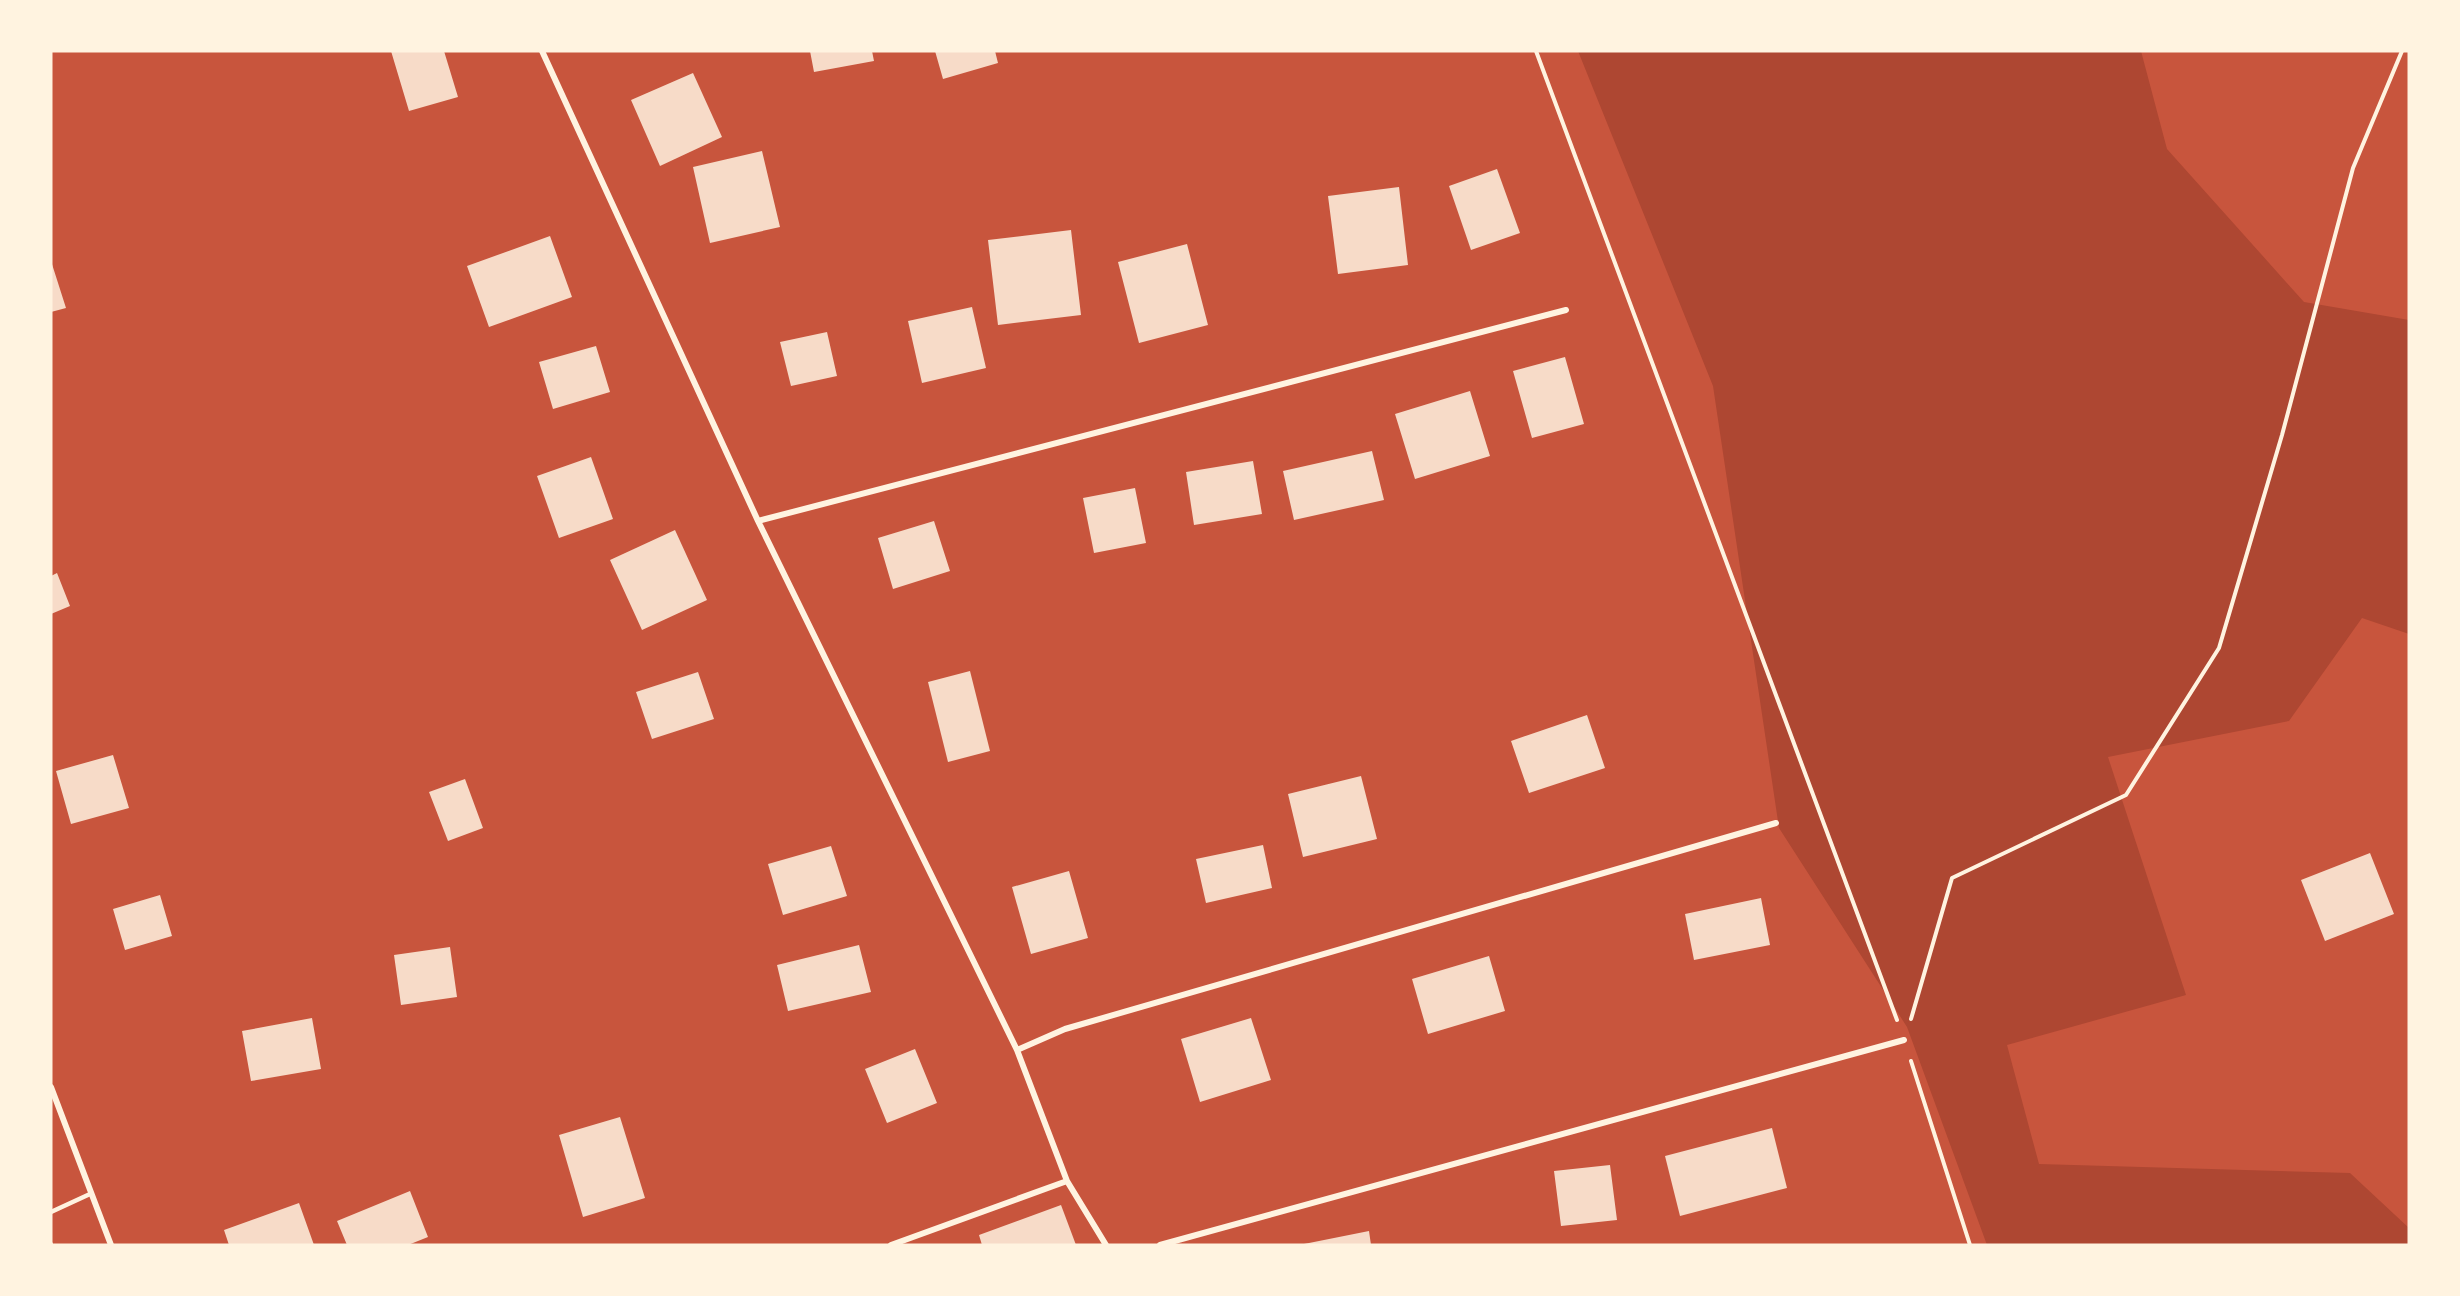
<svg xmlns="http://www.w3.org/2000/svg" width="2460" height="1296" viewBox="0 0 2460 1296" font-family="'Open Sans',sans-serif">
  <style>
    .green { fill: #ae4732 }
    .building { fill: #f7dbc8 }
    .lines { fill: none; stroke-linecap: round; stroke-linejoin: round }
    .path { stroke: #fff3e0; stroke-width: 4 }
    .service { stroke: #fff3e0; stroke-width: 4.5 }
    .minor { stroke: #fff3e0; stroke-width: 6 }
  </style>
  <rect width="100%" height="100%" fill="#c8553d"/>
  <!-- green -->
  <path class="green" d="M 1578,51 L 2141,51 L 2167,149 L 2304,302 L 2409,320 L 2409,634 L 2362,618 L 2289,721 L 2108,757 L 2186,995 L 2007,1045 L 2039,1164 L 2350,1173 L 2409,1228 L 2409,1245 L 1987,1245 L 1907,1027 L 1779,828 L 1713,386 Z"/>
  <!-- building -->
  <path class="building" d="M 391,51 L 444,51 L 458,97 L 409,111 Z
    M 810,51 L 872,51 L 874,61 L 814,72 Z
    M 935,51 L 995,51 L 998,63 L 943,79 Z
    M 693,73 L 722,137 L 660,166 L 631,100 Z
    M 762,151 L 780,227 L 710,243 L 693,167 Z
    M 1497,169 L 1520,233 L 1471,250 L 1449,186 Z
    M 1399,187 L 1408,265 L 1338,274 L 1328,196 Z
    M 1071,230 L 1081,315 L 998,325 L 988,240 Z
    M 550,236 L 572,297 L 489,327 L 467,266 Z
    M 1187,244 L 1208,325 L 1139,343 L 1118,262 Z
    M 51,261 L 66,308 L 51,312 Z
    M 972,307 L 986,368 L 922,383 L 908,321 Z
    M 827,332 L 837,376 L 791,386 L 780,342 Z
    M 596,346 L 610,392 L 553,409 L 539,362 Z
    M 1565,357 L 1584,424 L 1532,438 L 1513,371 Z
    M 1470,391 L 1490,456 L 1415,479 L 1395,414 Z
    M 1372,451 L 1384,500 L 1294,520 L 1283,471 Z
    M 591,457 L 613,519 L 559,538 L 537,476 Z
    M 1253,461 L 1262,514 L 1194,525 L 1186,472 Z
    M 1135,488 L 1146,543 L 1094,553 L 1083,498 Z
    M 934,521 L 950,571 L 893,589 L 878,538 Z
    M 675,530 L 707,600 L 642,630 L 610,560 Z
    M 57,573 L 70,606 L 51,614 L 51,576 Z
    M 970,671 L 990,751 L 948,762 L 928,682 Z
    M 698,672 L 714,719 L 652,739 L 636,692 Z
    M 1587,715 L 1605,768 L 1529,793 L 1511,741 Z
    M 113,755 L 129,808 L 71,824 L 56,771 Z
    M 1361,776 L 1377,839 L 1303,857 L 1288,794 Z
    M 465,779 L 483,828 L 448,841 L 429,792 Z
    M 1263,845 L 1272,888 L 1206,903 L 1196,859 Z
    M 831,846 L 847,896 L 783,915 L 768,864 Z
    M 2370,853 L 2394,914 L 2325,941 L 2301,880 Z
    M 1069,871 L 1088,938 L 1031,954 L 1012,887 Z
    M 160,895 L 172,936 L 125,950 L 113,909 Z
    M 1761,898 L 1770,945 L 1694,960 L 1685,914 Z
    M 859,945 L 871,992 L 788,1011 L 777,965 Z
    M 450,947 L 457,997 L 401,1005 L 394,955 Z
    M 1489,956 L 1505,1011 L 1428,1034 L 1412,979 Z
    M 312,1018 L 321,1069 L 251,1081 L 242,1031 Z
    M 1251,1018 L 1271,1080 L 1200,1102 L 1181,1039 Z
    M 915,1049 L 937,1103 L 887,1123 L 865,1069 Z
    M 620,1117 L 645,1198 L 583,1217 L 559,1135 Z
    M 1772,1128 L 1787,1188 L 1680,1216 L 1665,1156 Z
    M 1610,1165 L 1617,1220 L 1561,1226 L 1554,1171 Z
    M 410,1191 L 428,1237 L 408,1245 L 347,1245 L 337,1221 Z
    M 299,1203 L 314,1245 L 229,1245 L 224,1230 Z
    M 1061,1205 L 1076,1245 L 982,1245 L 979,1235 Z
    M 1369,1231 L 1371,1245 L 1304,1245 L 1304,1244 Z"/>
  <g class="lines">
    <!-- path -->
    <path class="path" d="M 1536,51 L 1897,1020
      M 1911,1019 L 1952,878 L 2126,795 L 2219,648 L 2282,435 L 2353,168 L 2402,51
      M 1911,1061 L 1970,1245
      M 51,1244 L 51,1245"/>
    <!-- service -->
    <path class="service" d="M 51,1212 L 90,1194"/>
    <!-- minor -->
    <path class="minor" d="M 542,51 L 758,521 L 1017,1050 L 1067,1181 L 1106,1245
      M 758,521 L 1566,310
      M 1017,1050 L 1065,1029 L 1776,823
      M 51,1087 L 111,1245
      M 891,1245 L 1067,1181
      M 1160,1245 L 1904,1040"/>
  </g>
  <!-- border -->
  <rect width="2460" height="1296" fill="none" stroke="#fff3e0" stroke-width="105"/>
</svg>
